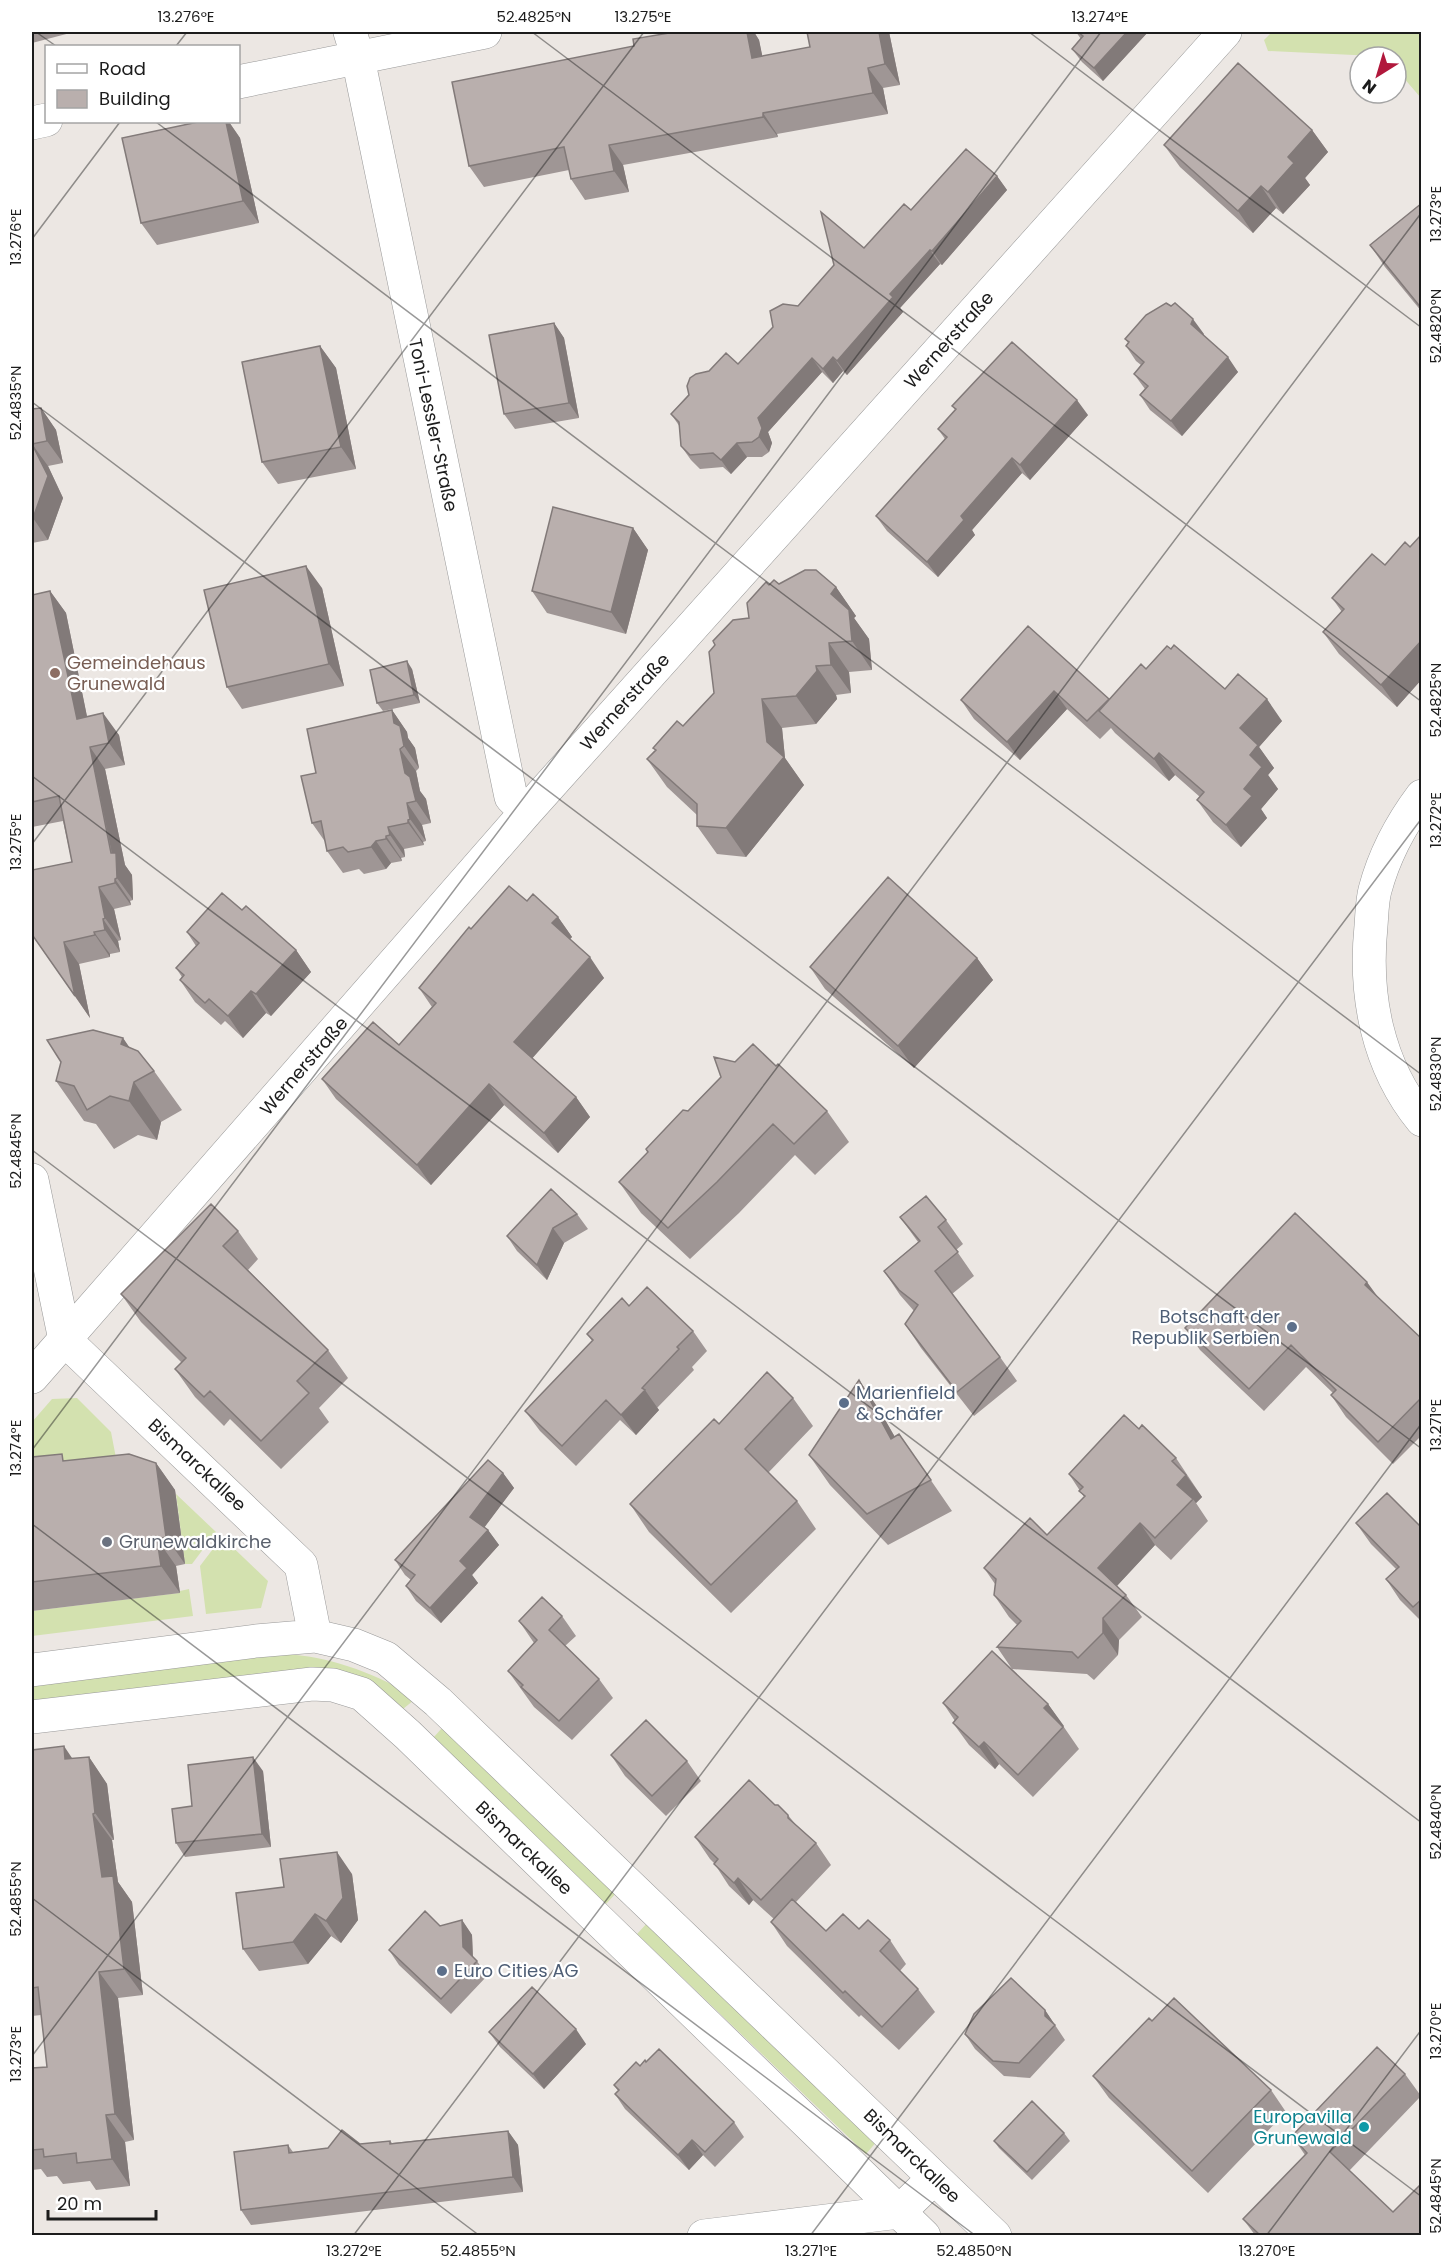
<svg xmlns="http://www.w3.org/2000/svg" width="1453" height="2267" viewBox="0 0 1453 2267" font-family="Poppins,sans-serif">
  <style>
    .grass { fill: #d3e1af }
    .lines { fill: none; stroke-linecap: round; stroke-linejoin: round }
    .minor-casing { stroke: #999; stroke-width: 34 }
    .minor { stroke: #fff; stroke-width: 33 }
    .wall { fill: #9f9695 }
    .shaded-wall { fill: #827a79 }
    .building { fill: #b9afad; stroke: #827a79; stroke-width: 1.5 }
    .ticks { fill: none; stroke: #1c1c1c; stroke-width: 1.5; stroke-opacity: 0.45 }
    .education-dot { fill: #8d6e63; stroke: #fff; stroke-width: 2 }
    .service-dot { fill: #5c6f8a; stroke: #fff; stroke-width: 2 }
    .worship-dot { fill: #6b7280; stroke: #fff; stroke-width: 2 }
    .culture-dot { fill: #0f9aa8; stroke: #fff; stroke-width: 2 }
    .labels { text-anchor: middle; stroke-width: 4.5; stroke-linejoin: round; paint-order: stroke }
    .street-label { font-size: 18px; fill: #1c1c1c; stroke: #fff }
    .education-label { font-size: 18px; fill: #785e54; stroke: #fff; text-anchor: start }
    .service-label { font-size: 18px; fill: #4e5e75; stroke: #fff; text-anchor: start }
    .worship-label { font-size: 18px; fill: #5b616d; stroke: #fff; text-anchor: start }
    .culture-label { font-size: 18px; fill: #0d838f; stroke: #fff; text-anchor: end }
    .neatline { fill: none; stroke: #1c1c1c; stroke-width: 2 }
    .ticks-label { font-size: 15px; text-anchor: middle; fill: #1c1c1c }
  </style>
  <rect width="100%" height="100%" fill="#ece7e3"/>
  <!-- grass -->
  <path class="grass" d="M 1272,32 L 1421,32 L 1421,98 L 1396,69 L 1396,57 L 1268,51 L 1264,40 Z
    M 77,1398 L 111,1432 L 121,1484 L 32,1496 L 32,1422 L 52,1399 Z
    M 176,1494 L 216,1532 L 192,1564 L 185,1564 Z
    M 222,1537 L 268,1581 L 261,1608 L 206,1614 L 200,1566 Z
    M 189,1589 L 193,1616 L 32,1636 L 32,1611 L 179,1593 L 180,1591 Z
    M 283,1654 C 330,1656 369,1672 409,1693 L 414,1700 L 403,1709 C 379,1692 358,1672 328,1669 L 32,1701 L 32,1683 Z
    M 442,1728 L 618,1891 L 606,1904 L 433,1738 Z
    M 649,1921 L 878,2140 L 866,2154 L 637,1934 Z"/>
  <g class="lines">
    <defs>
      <path id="minor" d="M 350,32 L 358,58 L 511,797 L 526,812
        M 238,82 L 485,32
        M 32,123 L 46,120
        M 1422,796 C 1401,824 1384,856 1375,890 C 1372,901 1372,914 1371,926 C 1364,995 1377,1065 1422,1120
        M 32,1180 L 65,1340
        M 65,1340 L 301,1565 L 315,1636
        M 32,1377 L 526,812 L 1225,32
        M 32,1670 L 256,1641 L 315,1636 L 354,1645 L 386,1658 L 438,1702 L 995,2236
        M 32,1717 L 312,1684 L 333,1685 L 362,1694 L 408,1735 L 924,2236
        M 704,2236 L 899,2212 L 934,2178"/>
    </defs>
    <!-- minor casing -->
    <use href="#minor" class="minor-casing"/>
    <!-- minor -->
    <use href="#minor" class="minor"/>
  </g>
  <!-- wall -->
  <path class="wall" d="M 32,32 L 74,32 L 32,43 Z
    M 675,32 L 754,32 L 759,40 L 762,56 L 810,47 L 807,32 L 889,32 L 900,85 L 883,88 L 888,114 L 777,134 L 778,137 L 623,165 L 629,192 L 585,200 L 571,179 L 569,170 L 484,187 L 469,166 L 634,46 Z
    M 1076,32 L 1148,32 L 1103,81 L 1082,62 L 1072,49 L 1081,39 Z
    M 198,122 L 229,122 L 240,138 L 259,223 L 157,245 L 141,223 Z
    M 1312,130 L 1328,152 L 1305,178 L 1310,185 L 1283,214 L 1276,208 L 1253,233 L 1180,167 L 1164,145 Z
    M 997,176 L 1007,190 L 942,265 L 940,264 L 900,308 L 903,312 L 847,375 L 843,371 L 833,383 L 822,372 L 768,432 L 772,443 L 769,452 L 762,457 L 747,457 L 731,474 L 723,467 L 700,469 L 691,460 L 681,446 L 680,427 L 671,414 L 709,371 L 738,364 L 798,306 L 864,248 L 911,210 Z
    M 1422,203 L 1422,312 L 1385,267 L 1370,245 Z
    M 554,323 L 564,338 L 579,418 L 515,429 L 504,414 Z
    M 1204,334 L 1203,335 L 1238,372 L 1182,436 L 1150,410 L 1140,395 L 1145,389 L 1134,374 L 1141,365 L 1136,361 L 1126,346 L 1128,343 L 1125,339 Z
    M 320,346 L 336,368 L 356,469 L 278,484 L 262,462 Z
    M 952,406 L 1088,415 L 1030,480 L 1022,473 L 972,530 L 975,535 L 938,577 L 887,531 L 876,516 L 945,439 L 938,429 L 955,410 Z
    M 41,408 L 56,430 L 63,463 L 48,466 L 63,498 L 48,540 L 32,543 L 32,409 Z
    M 633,528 L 648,550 L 626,634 L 547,613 L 532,591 Z
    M 1422,534 L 1422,679 L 1397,707 L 1339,654 L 1323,632 L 1342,612 L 1332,598 L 1385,565 L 1410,547 Z
    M 779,584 L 836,587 L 856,616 L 854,618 L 869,639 L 872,670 L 849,672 L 851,693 L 836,695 L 837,699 L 816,724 L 782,728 L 785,758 L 804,785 L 746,857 L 717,854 L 697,826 L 697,815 L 667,787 L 647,759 L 655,750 L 653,748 L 683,726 L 714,693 L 749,618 L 769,585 Z
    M 322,588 L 344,686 L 242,709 L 227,687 Z
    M 50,591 L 66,613 L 87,717 L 119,735 L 125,765 L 105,769 L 125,865 L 132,875 L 133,900 L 130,901 L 131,905 L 114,909 L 121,940 L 118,941 L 120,952 L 110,954 L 110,957 L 79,964 L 90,1018 L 33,936 L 72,862 L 63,821 L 32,827 L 32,595 Z
    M 1028,626 L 1109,700 L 1171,649 L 1225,689 L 1282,721 L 1259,747 L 1274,768 L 1268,775 L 1278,789 L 1261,809 L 1267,818 L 1241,847 L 1213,822 L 1197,800 L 1200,797 L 1175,775 L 1169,781 L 1115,733 L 1111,728 L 1100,739 L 1067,709 L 1020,760 L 974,719 L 961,700 Z
    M 412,669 L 420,703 L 383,711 L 377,703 Z
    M 392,710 L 407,732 L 408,738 L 415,748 L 419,768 L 416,771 L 420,791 L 426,799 L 431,823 L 422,825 L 426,841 L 423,842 L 424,845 L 404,849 L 405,857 L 401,858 L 402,861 L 391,863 L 386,869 L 364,874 L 359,869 L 343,873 L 327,851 L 326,843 L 312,823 Z
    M 527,901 L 558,917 L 572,937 L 570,939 L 604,978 L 532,1058 L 576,1097 L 590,1117 L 558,1153 L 504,1105 L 431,1185 L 336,1099 L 322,1079 L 399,1045 L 432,1007 L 419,988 L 471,929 Z
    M 242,910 L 296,950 L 311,972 L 271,1016 L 266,1013 L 243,1038 L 225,1021 L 221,1025 L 195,1002 L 180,980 L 182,977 L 176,968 L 196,946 L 187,932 Z
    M 977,958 L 993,980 L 914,1068 L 825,989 L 810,967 Z
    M 123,1038 L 129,1048 L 154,1071 L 182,1110 L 161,1122 L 157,1140 L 138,1135 L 114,1149 L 96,1124 L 84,1121 L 56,1081 Z
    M 735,1062 L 776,1066 L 827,1111 L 849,1142 L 815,1175 L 795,1155 L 739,1213 L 690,1259 L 641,1213 L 619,1182 Z
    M 577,1214 L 588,1229 L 564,1243 L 547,1280 L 517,1251 L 507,1236 Z
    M 900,1217 L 946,1220 L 963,1244 L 956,1250 L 974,1276 L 952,1294 L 1000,1357 L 1017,1381 L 974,1416 L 921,1348 L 905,1324 L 914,1311 L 900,1295 L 884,1271 L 918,1242 Z
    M 238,1231 L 258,1259 L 248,1270 L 328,1350 L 348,1378 L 319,1408 L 329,1422 L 281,1469 L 230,1419 L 224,1426 L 195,1397 L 175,1369 L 182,1363 L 141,1322 L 121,1294 Z
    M 1378,1297 L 1422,1339 L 1422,1435 L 1393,1464 L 1346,1417 L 1331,1395 L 1333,1393 L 1306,1367 L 1264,1411 L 1200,1350 L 1185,1328 Z
    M 629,1306 L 693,1331 L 707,1351 L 692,1367 L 694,1370 L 657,1408 L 659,1410 L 636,1435 L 620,1420 L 576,1466 L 540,1431 L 525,1411 L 592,1341 L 587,1334 Z
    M 859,1380 L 880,1411 L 895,1437 L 899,1434 L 952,1511 L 888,1545 L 830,1485 L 809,1455 Z
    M 793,1398 L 813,1426 L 768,1473 L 797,1501 L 816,1529 L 731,1613 L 649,1532 L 630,1504 L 719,1424 Z
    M 1139,1429 L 1176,1458 L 1202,1497 L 1196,1503 L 1208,1521 L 1171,1560 L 1155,1545 L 1117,1586 L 1126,1595 L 1142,1617 L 1119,1640 L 1118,1655 L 1094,1680 L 1087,1674 L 1012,1669 L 997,1647 L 1017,1625 L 1009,1617 L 994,1595 L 995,1584 L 984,1568 L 1047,1535 L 1084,1497 L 1069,1474 Z
    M 32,1457 L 67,1461 L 156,1463 L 175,1490 L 185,1564 L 176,1566 L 180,1593 L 32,1611 Z
    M 503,1473 L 514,1488 L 484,1527 L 488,1530 L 499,1545 L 472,1575 L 478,1583 L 441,1623 L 416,1601 L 406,1586 L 411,1580 L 405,1575 L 395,1560 Z
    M 1356,1523 L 1422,1528 L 1422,1622 L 1400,1600 L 1386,1579 L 1396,1569 L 1371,1544 Z
    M 562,1616 L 576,1636 L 565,1646 L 599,1679 L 613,1698 L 572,1740 L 534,1707 L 508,1671 L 534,1643 L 519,1621 Z
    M 943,1703 L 1048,1704 L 1079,1749 L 1033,1797 L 999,1764 L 995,1769 L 969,1745 L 953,1723 L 955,1721 Z
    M 32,1750 L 72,1759 L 89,1757 L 107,1784 L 114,1840 L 112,1840 L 118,1882 L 132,1902 L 143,1995 L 118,1998 L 134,2140 L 125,2142 L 130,2186 L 96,2190 L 90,2181 L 63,2184 L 57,2176 L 47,2177 L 41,2169 L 32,2170 L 32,2068 L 47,2067 L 41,2015 L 32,2016 Z
    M 611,1755 L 687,1761 L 701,1781 L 666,1816 L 625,1776 Z
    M 263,1771 L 271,1847 L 185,1857 L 176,1843 Z
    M 775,1805 L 788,1815 L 796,1825 L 816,1843 L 831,1865 L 796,1902 L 826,1931 L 859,1929 L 890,1940 L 906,1964 L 900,1971 L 918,1989 L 935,2012 L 899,2050 L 861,2015 L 859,2017 L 787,1946 L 771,1922 L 774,1919 L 753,1900 L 749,1905 L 729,1886 L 714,1863 L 710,1859 L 695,1837 Z
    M 352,1874 L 358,1920 L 341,1943 L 331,1936 L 308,1964 L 259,1971 L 243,1949 L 284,1887 Z
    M 462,1920 L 472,1935 L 473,1957 L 477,1961 L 487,1976 L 451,2014 L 399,1965 L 389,1950 L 440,1926 Z
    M 1045,2010 L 1065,2040 L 1030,2078 L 1004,2076 L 975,2049 L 965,2034 Z
    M 1152,2021 L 1271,2090 L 1286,2112 L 1208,2193 L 1109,2098 L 1093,2076 Z
    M 489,2032 L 586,2044 L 544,2089 L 500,2047 Z
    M 646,2062 L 734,2122 L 744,2137 L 715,2167 L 703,2155 L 689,2170 L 625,2109 L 615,2094 L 618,2091 L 614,2085 L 640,2066 Z
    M 1405,2074 L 1421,2096 L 1349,2171 L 1393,2212 L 1422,2235 L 1255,2235 L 1243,2219 L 1305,2155 L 1292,2136 Z
    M 508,2131 L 518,2145 L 523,2192 L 251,2225 L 241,2210 L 288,2145 L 293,2152 L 390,2141 L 392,2143 Z
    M 1064,2133 L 1070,2141 L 1032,2180 L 999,2148 L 994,2141 Z"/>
  <!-- shaded-wall -->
  <path class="shaded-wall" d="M 747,32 L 754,32 L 759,40 L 767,78 L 752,58 Z
    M 879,32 L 889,32 L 900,85 L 885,64 Z
    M 1127,32 L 1148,32 L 1103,81 L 1094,68 Z
    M 868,68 L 883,88 L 888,114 L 873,93 Z
    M 763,113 L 777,134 L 778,137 L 763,117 Z
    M 226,122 L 229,122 L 240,138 L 259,223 L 243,201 Z
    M 1312,130 L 1328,152 L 1305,178 L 1310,185 L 1283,214 L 1268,192 L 1288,157 Z
    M 609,145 L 623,165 L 629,192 L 614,171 Z
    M 997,176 L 1007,190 L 942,265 L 932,251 Z
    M 1261,186 L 1276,208 L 1253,233 L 1238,211 Z
    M 930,250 L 940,264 L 900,308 L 903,312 L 847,375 L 837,361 L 890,294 Z
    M 1193,319 L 1204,334 L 1201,339 L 1191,324 Z
    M 554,323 L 564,338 L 579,418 L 569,403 Z
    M 320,346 L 336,368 L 356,469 L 341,447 Z
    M 833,357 L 843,371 L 833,383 L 823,369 Z
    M 1228,357 L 1238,372 L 1182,436 L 1171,421 Z
    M 812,358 L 822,372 L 768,432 L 772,443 L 769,452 L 759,437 L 758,418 Z
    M 1077,400 L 1088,415 L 1030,480 L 1020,465 Z
    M 41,408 L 56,430 L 63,463 L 47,441 Z
    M 737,443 L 747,457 L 731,474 L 721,460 Z
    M 32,444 L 48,466 L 63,498 L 48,540 L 33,518 Z
    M 1012,458 L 1022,473 L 972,530 L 975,535 L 938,577 L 927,562 L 961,516 Z
    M 633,528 L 648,550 L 626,634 L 611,612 Z
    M 306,566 L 322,588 L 344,686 L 329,664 Z
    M 836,587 L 856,616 L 854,618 L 869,639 L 872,670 L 852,641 L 831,594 Z
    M 50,591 L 66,613 L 92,741 L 77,719 Z
    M 1422,640 L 1422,679 L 1397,707 L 1381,685 Z
    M 829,643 L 849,672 L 851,693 L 831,665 Z
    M 407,661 L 412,669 L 420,703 L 414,695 Z
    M 816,666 L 836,695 L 837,699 L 816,724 L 796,696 Z
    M 1054,691 L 1067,709 L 1020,760 L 1007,742 Z
    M 762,699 L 782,728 L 785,758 L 804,785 L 746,857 L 726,828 L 767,742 Z
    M 1267,699 L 1282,721 L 1259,747 L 1274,768 L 1268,775 L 1278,789 L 1261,809 L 1267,818 L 1241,847 L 1226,825 L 1244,789 L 1250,755 L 1240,728 Z
    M 392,710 L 407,732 L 408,738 L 415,748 L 419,768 L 404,746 L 394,723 Z
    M 103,713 L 119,735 L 125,765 L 109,743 Z
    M 90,747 L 105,769 L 125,865 L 132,875 L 133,900 L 117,878 Z
    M 400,749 L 416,771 L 420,791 L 426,799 L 431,823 L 416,801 L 405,773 Z
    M 1159,753 L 1175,775 L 1169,781 L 1154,759 Z
    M 407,803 L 422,825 L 426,841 L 410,819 Z
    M 408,820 L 423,842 L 424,845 L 408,823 Z
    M 388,827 L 404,849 L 405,857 L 390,835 Z
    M 386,836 L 401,858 L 402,861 L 386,839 Z
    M 376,841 L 391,863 L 386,869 L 371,847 Z
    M 115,879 L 130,901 L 131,905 L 115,883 Z
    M 99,887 L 114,909 L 121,940 L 105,918 Z
    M 558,917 L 572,937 L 566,943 L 552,923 Z
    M 103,919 L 118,941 L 120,952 L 105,930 Z
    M 94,932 L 110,954 L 110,957 L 95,935 Z
    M 64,942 L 79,964 L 90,1018 L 75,996 Z
    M 296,950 L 311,972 L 271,1016 L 256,994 Z
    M 590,957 L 604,978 L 529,1062 L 514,1042 Z
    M 977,958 L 993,980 L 914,1068 L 898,1046 Z
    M 251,991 L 266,1013 L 243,1038 L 228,1016 Z
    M 123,1038 L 148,1074 L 121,1044 Z
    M 134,1082 L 161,1122 L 157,1140 L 129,1101 Z
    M 489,1084 L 504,1105 L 431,1185 L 417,1165 Z
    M 576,1097 L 590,1117 L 558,1153 L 544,1133 Z
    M 553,1228 L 564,1243 L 547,1280 L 537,1265 Z
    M 1367,1282 L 1383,1304 L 1365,1285 Z
    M 859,1380 L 880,1411 L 913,1469 L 891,1439 Z
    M 645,1390 L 659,1410 L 636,1435 L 621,1415 Z
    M 156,1463 L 175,1490 L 185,1564 L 166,1537 Z
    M 503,1473 L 514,1488 L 481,1532 L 470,1517 Z
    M 1186,1475 L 1202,1497 L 1196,1503 L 1193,1499 L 1177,1485 Z
    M 1140,1523 L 1155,1545 L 1113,1590 L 1098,1568 Z
    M 488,1530 L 499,1545 L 472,1575 L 478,1583 L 441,1623 L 430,1608 L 460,1561 Z
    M 157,1539 L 176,1566 L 180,1593 L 161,1566 Z
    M 1103,1618 L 1119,1640 L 1118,1655 L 1103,1633 Z
    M 1048,1704 L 1064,1726 L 1059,1730 L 1044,1708 Z
    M 984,1742 L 999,1764 L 995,1769 L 979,1747 Z
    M 64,1746 L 82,1773 L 65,1759 Z
    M 89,1757 L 107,1784 L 114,1840 L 95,1813 Z
    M 253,1757 L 263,1771 L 271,1847 L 262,1834 Z
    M 93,1814 L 112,1840 L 118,1882 L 132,1902 L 143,1995 L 124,1969 L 102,1877 Z
    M 337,1852 L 352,1874 L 358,1920 L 341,1943 L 326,1921 Z
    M 738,1878 L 753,1900 L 749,1905 L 734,1883 Z
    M 315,1914 L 331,1936 L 308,1964 L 293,1942 Z
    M 462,1920 L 472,1935 L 473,1962 L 463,1947 Z
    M 99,1972 L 118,1998 L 134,2140 L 115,2114 Z
    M 1045,2010 L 1055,2025 L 1055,2026 L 1045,2016 Z
    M 576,2029 L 586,2044 L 544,2089 L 533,2074 Z
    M 106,2115 L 125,2142 L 130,2186 L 112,2159 Z
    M 508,2131 L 518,2145 L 523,2192 L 513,2177 Z
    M 692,2140 L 703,2155 L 689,2170 L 678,2155 Z"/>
  <!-- building -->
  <path class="building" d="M 675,32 L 747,32 L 752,58 L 810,47 L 807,32 L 879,32 L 885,64 L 868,68 L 873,93 L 763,113 L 763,117 L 609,145 L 614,171 L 571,179 L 564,147 L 469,166 L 452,82 L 634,46 L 633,39 Z
    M 1078,32 L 1127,32 L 1094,68 L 1072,49 L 1083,36 Z
    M 1238,63 L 1312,130 L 1288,157 L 1294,163 L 1268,192 L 1261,186 L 1238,211 L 1164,145 Z
    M 198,122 L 226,122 L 243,201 L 141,223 L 122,138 Z
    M 966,149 L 997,176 L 932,251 L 930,250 L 890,294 L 893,297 L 837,361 L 833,357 L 823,369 L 812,358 L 758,418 L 762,428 L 759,437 L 752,442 L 737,443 L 721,460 L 713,453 L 690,455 L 681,446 L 679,422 L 671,414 L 689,395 L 687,386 L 690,378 L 696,374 L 709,371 L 726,353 L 738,364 L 773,327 L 770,311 L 783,304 L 798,306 L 834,265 L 821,212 L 864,248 L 904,204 L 911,210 Z
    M 1422,203 L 1422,309 L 1370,245 Z
    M 1166,303 L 1171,306 L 1175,303 L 1193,319 L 1191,324 L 1228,357 L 1171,421 L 1140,395 L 1148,386 L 1134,374 L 1144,362 L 1126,346 L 1129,342 L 1125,339 L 1146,315 Z
    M 554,323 L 569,403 L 504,414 L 489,335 Z
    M 1012,342 L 1077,400 L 1020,465 L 1012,458 L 961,516 L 964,520 L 927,562 L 876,516 L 947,437 L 938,429 L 956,409 L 952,406 Z
    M 320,346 L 341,447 L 262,462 L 242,362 Z
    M 41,408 L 47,441 L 32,444 L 48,476 L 33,518 L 32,518 L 32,409 Z
    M 553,507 L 633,528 L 611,612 L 532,591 Z
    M 1422,534 L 1422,640 L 1381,685 L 1323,632 L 1344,609 L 1332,598 L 1372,554 L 1385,565 L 1405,542 L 1410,547 Z
    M 306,566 L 329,664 L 227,687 L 204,590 Z
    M 805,570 L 816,570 L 836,587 L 831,594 L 849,610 L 852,641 L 829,643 L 831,665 L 816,666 L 817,671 L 796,696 L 762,699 L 767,742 L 784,757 L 726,828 L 697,826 L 697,804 L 647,759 L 656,750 L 653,748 L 677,721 L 683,726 L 714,693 L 709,652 L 715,645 L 713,641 L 733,620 L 749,618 L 747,603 L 766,582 L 769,585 L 774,580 L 779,584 Z
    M 50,591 L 77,719 L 103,713 L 109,743 L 90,747 L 111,853 L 116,853 L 117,878 L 115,879 L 115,883 L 99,887 L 105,918 L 103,919 L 105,930 L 94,932 L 95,935 L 64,942 L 75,996 L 33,936 L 32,928 L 32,870 L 72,862 L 59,796 L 32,802 L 32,595 Z
    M 1028,626 L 1109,699 L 1087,721 L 1054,691 L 1007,742 L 961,700 Z
    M 1174,645 L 1225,689 L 1238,674 L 1267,699 L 1240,728 L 1258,745 L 1250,755 L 1262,767 L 1244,789 L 1252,796 L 1226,825 L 1197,800 L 1204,792 L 1159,753 L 1154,759 L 1099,711 L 1141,664 L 1146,669 L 1167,646 L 1171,649 Z
    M 407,661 L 414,695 L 377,703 L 370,670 Z
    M 392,710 L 394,723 L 400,726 L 404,746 L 400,749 L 405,773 L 410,777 L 416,801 L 407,803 L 410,819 L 408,820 L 408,823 L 388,827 L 390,835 L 386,836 L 386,839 L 376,841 L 371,847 L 348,852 L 343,847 L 327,851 L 321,821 L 312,823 L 301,776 L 316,773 L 307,729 Z
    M 888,877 L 977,958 L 898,1046 L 810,967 Z
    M 509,886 L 527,901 L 533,894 L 558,917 L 552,923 L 590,957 L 514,1042 L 576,1097 L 544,1133 L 489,1084 L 417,1165 L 322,1079 L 373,1022 L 399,1045 L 436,1003 L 419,988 L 469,927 L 471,929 Z
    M 222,893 L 242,910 L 246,906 L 296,950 L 256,994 L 251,991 L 228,1016 L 209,999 L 205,1003 L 180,980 L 184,975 L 176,968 L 199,943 L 187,932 Z
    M 93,1030 L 123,1038 L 121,1044 L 138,1051 L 154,1071 L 134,1082 L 129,1101 L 110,1096 L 87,1110 L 74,1086 L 56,1081 L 61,1062 L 47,1040 Z
    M 753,1044 L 776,1066 L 778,1064 L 827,1111 L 794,1144 L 773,1124 L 717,1182 L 668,1228 L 619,1182 L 648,1152 L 646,1149 L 683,1110 L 688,1111 L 721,1077 L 714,1057 L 735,1062 Z
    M 551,1189 L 577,1214 L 553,1228 L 537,1265 L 507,1236 Z
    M 926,1196 L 946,1220 L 938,1227 L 958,1252 L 935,1271 L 1000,1357 L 957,1392 L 905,1324 L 918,1305 L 899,1290 L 884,1271 L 920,1241 L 900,1217 Z
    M 211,1204 L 238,1231 L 223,1246 L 328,1350 L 297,1381 L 309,1393 L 261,1441 L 210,1391 L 204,1397 L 175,1369 L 186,1358 L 121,1294 Z
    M 1295,1213 L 1367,1282 L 1365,1285 L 1422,1339 L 1422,1397 L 1378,1442 L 1331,1395 L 1336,1390 L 1291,1345 L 1249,1389 L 1185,1328 Z
    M 647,1287 L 693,1331 L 677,1347 L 679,1349 L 642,1388 L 645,1390 L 621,1415 L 606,1400 L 562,1446 L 525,1411 L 593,1340 L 587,1334 L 622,1298 L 629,1306 Z
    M 767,1372 L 793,1398 L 745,1449 L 797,1501 L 711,1585 L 630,1504 L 714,1419 L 719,1424 Z
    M 859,1380 L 891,1439 L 899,1434 L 931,1480 L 867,1514 L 809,1455 Z
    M 1124,1415 L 1139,1429 L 1142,1425 L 1176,1458 L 1172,1461 L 1186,1475 L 1177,1485 L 1193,1499 L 1155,1538 L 1140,1523 L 1098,1568 L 1126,1595 L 1103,1618 L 1103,1633 L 1078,1658 L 1072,1652 L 997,1647 L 1021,1621 L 994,1595 L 996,1579 L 984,1568 L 1030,1518 L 1047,1535 L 1085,1496 L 1079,1491 L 1083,1487 L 1069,1474 Z
    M 62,1454 L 63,1461 L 129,1454 L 156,1463 L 166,1537 L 157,1539 L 161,1566 L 32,1582 L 32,1457 Z
    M 488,1460 L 503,1473 L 470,1517 L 488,1530 L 460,1561 L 467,1568 L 430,1608 L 406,1586 L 415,1575 L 395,1560 Z
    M 1387,1493 L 1422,1528 L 1422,1599 L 1413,1607 L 1386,1579 L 1399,1567 L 1356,1523 Z
    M 542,1597 L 562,1616 L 549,1630 L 599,1679 L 559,1721 L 521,1687 L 523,1685 L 508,1671 L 537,1640 L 519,1621 Z
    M 992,1651 L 1048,1704 L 1044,1708 L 1063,1727 L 1018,1775 L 984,1742 L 979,1747 L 953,1723 L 958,1717 L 943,1703 Z
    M 646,1720 L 687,1761 L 652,1796 L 611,1755 Z
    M 64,1746 L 65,1759 L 89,1757 L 95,1813 L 93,1814 L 102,1877 L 113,1876 L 124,1969 L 99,1972 L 115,2114 L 106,2115 L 112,2159 L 77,2163 L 76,2153 L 44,2157 L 43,2149 L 32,2150 L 32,2068 L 47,2067 L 38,1987 L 32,1988 L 32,1750 Z
    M 253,1757 L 262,1834 L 176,1843 L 172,1809 L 192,1806 L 188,1765 Z
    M 749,1780 L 775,1805 L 778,1805 L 788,1815 L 788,1818 L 816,1843 L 761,1900 L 738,1878 L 734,1883 L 714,1864 L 718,1859 L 695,1837 Z
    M 337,1852 L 343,1898 L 326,1921 L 315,1914 L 293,1942 L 243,1949 L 236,1893 L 284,1887 L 280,1859 Z
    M 792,1899 L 826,1931 L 843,1914 L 859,1929 L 868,1920 L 890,1940 L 880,1951 L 918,1989 L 882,2027 L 845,1991 L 843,1993 L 771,1922 Z
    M 425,1911 L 440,1926 L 462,1920 L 463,1947 L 477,1961 L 441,1999 L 389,1950 Z
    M 1011,1978 L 1045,2010 L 1045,2016 L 1055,2025 L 1019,2063 L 993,2061 L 965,2034 L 974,2014 Z
    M 532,1987 L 576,2029 L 533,2074 L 489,2032 Z
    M 1174,1998 L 1271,2090 L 1192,2171 L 1093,2076 L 1149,2018 L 1152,2021 Z
    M 1377,2047 L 1405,2074 L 1330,2152 L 1393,2212 L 1422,2183 L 1422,2235 L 1260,2235 L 1243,2219 L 1307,2153 L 1292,2136 Z
    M 659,2049 L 734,2122 L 705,2152 L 692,2140 L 678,2155 L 615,2094 L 619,2090 L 614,2085 L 636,2062 L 640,2066 L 645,2060 L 646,2062 Z
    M 1032,2101 L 1064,2133 L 1027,2172 L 994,2141 Z
    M 342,2130 L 360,2144 L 390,2141 L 390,2144 L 508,2131 L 513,2177 L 241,2210 L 234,2152 L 288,2145 L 289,2153 L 328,2148 Z"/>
  <!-- ticks -->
  <path class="ticks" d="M 36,32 L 56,46M 532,32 L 1422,702M 1029,32 L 1422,328M 176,46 L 187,32M 156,122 L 1422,1075M 32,239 L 120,122M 32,402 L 1422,1449M 32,776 L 1422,1823M 32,844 L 644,32M 32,1150 L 1422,2197M 32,1450 L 1101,32M 32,1524 L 976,2236M 32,1898 L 480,2236M 32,2056 L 1422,212M 353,2236 L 1422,818M 810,2236 L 1422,1423M 1266,2236 L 1422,2029"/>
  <!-- markers -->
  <circle class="education-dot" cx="55" cy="673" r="6"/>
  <g class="service-dot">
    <circle cx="1292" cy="1327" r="6"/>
    <circle cx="844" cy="1403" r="6"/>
    <circle cx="442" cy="1971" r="6"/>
  </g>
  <circle class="worship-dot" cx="107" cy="1542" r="6"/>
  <circle class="culture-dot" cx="1364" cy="2127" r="6"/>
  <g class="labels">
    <!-- street labels -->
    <g class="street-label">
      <text transform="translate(949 340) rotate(-48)" y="6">Wernerstraße</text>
      <text transform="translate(433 425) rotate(78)" y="6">Toni-Lessler-Straße</text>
      <text transform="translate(625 702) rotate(-48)" y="6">Wernerstraße</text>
      <text transform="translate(304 1066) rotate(-49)" y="6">Wernerstraße</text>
      <text transform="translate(197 1465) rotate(43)" y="6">Bismarckallee</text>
      <text transform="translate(524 1848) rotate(44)" y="6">Bismarckallee</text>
      <text transform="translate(912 2156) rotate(44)" y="6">Bismarckallee</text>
    </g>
    <!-- education labels -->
    <g class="education-label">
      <text x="67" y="669">Gemeindehaus<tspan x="67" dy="21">Grunewald</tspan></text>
    </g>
    <!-- service labels -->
    <g class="service-label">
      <text x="1280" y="1323" text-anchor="end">Botschaft der<tspan x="1280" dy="21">Republik Serbien</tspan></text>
      <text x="856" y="1399">Marienfield<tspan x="856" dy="21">&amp; Schäfer</tspan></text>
      <text x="454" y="1977">Euro Cities AG</text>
    </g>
    <!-- worship labels -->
    <g class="worship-label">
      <text x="119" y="1548">Grunewaldkirche</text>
    </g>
    <!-- culture labels -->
    <g class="culture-label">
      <text x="1352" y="2123">Europavilla<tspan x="1352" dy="21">Grunewald</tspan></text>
    </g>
  </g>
  <!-- border -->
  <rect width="1453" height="2267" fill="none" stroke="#ffffff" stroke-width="66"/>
  <!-- legend -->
  <rect x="45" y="45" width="195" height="78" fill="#ffffff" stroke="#a4a4a4" stroke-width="1.5"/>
  <rect x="57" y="64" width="30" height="9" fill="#ffffff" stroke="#a4a4a4" stroke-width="1.5"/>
  <text x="99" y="75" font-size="18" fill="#1c1c1c">Road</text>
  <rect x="57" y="90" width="30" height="18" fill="#b9afad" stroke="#a4a4a4" stroke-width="1.5"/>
  <text x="99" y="105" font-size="18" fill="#1c1c1c">Building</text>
  <!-- north arrow -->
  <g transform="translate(1378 75) rotate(217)"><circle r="28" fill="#ffffff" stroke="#a4a4a4" stroke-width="1.5"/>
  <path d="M0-4.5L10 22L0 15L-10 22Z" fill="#b1183c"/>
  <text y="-9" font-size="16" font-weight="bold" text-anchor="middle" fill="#1c1c1c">N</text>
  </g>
  <!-- scale -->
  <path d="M48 2210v9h108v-9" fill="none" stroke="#1c1c1c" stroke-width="3"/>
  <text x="57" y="2210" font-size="18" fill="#1c1c1c" stroke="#ffffff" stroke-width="4.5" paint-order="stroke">20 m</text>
  <rect x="33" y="33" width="1387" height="2201" class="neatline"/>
  <g class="ticks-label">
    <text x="186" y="22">13.276°E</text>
    <text x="534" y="22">52.4825°N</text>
    <text x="643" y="22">13.275°E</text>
    <text x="1100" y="22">13.274°E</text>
    <text transform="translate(1436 214) rotate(-90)" y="5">13.273°E</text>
    <text transform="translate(16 237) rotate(-90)" y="5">13.276°E</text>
    <text transform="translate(1436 326) rotate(-90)" y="5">52.4820°N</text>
    <text transform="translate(16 403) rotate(-90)" y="5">52.4835°N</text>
    <text transform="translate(1436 700) rotate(-90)" y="5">52.4825°N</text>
    <text transform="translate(1436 820) rotate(-90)" y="5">13.272°E</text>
    <text transform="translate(16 842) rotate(-90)" y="5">13.275°E</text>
    <text transform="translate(1436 1074) rotate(-90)" y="5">52.4830°N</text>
    <text transform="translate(16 1151) rotate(-90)" y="5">52.4845°N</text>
    <text transform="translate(1436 1425) rotate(-90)" y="5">13.271°E</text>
    <text transform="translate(16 1448) rotate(-90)" y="5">13.274°E</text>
    <text transform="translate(1436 1822) rotate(-90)" y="5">52.4840°N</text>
    <text transform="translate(16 1899) rotate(-90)" y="5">52.4855°N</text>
    <text transform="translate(1436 2031) rotate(-90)" y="5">13.270°E</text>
    <text transform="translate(16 2054) rotate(-90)" y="5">13.273°E</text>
    <text transform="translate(1436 2196) rotate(-90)" y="5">52.4845°N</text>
    <text x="354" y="2256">13.272°E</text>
    <text x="478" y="2256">52.4855°N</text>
    <text x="811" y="2256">13.271°E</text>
    <text x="974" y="2256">52.4850°N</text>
    <text x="1267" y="2256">13.270°E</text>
  </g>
</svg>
